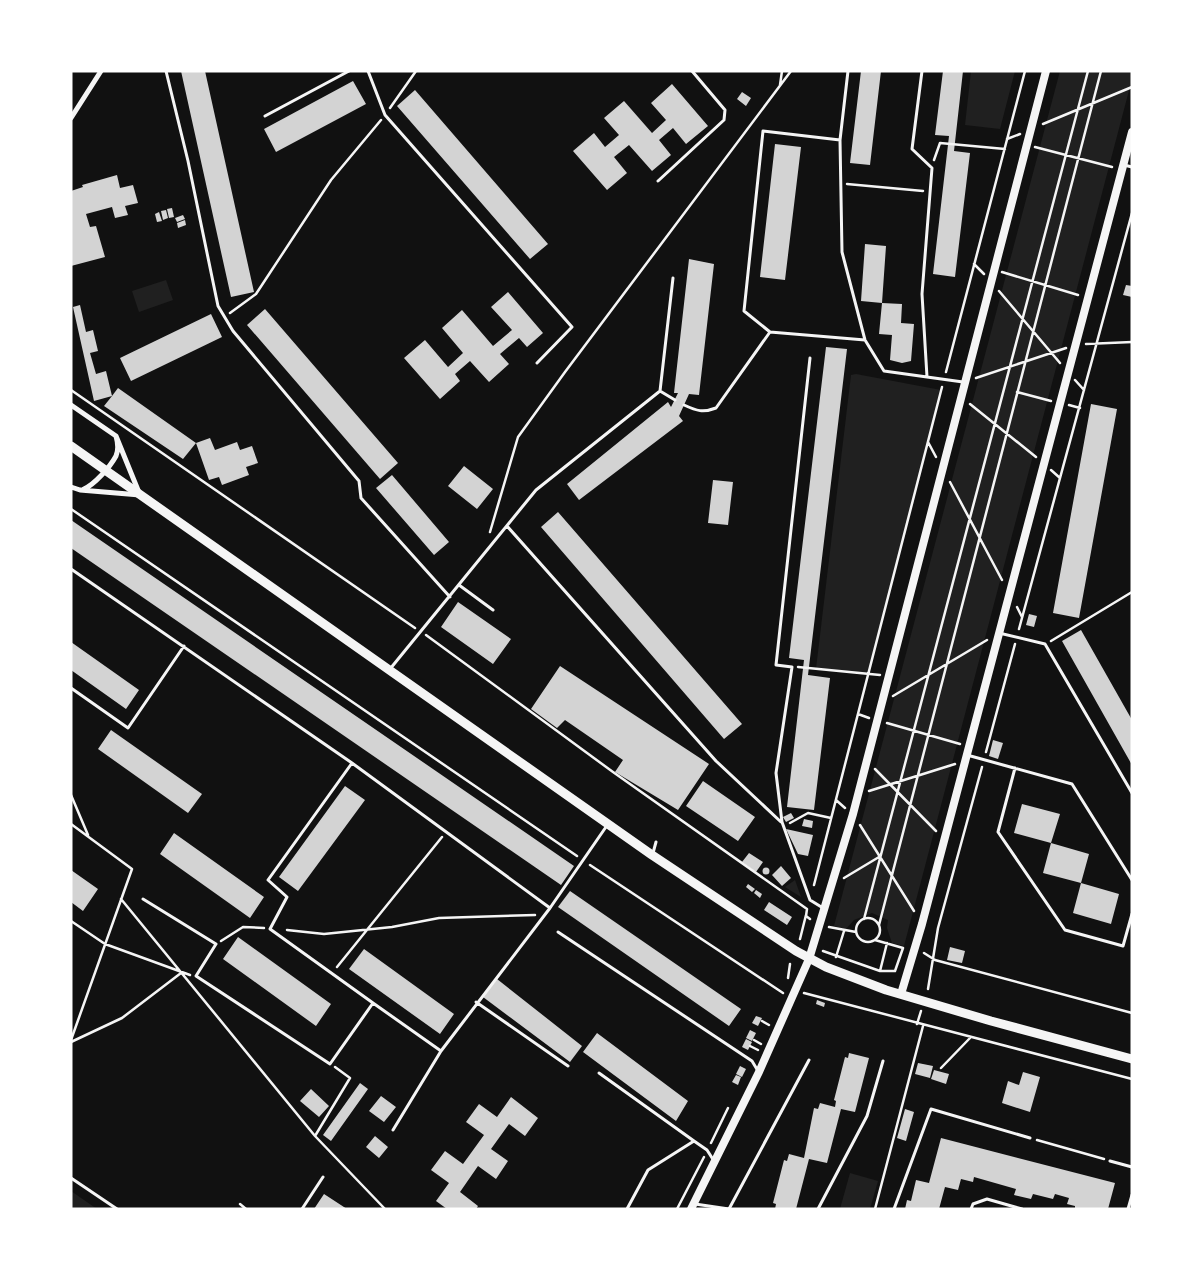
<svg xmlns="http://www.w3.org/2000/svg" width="1203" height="1280" viewBox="0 0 1203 1280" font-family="'Work Sans',sans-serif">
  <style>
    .green { fill: #202020 }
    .building { fill: #d3d3d3 }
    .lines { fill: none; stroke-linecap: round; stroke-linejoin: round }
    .path { stroke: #f5f5f5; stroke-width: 2.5 }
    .service { stroke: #f5f5f5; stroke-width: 3 }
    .minor { stroke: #f5f5f5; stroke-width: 5 }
    .tertiary { stroke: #f5f5f5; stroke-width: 8 }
    .secondary { stroke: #f5f5f5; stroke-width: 9 }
  </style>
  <rect width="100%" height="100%" fill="#111"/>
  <!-- green -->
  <path class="green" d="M 971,71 L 1015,71 L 1000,129 L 965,125 Z
    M 1060,71 L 1132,71 L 1132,79 L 904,946 L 892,943 L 887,928 L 888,920 L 872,913 L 854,920 L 846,929 L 834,926 Z
    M 166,280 L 173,300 L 139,312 L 132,291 Z
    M 856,374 L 941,390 L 867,674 L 816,669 L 851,375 Z
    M 795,880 L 801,897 L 785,887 Z
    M 850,1173 L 878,1181 L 870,1209 L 840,1209 Z
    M 71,1191 L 97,1209 L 71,1209 Z"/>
  <!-- building -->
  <path class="building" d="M 181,71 L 205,71 L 254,292 L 231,297 Z
    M 861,71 L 881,71 L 870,165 L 850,163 Z
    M 943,71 L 963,71 L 954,151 L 970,153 L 955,277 L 933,274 L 949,136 L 935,135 Z
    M 353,81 L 366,104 L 276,152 L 264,129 Z
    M 672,84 L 708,126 L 686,144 L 673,128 L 659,140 L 671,155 L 652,171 L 629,145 L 614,157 L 627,173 L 607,190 L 573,151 L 594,133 L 605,147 L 619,135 L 604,118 L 624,101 L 652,133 L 666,120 L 651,103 Z
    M 415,90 L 548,244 L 530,259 L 397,106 Z
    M 742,92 L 751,98 L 746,106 L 737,99 Z
    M 775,144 L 801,147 L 785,280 L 760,277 Z
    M 117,175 L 120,188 L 133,185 L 138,203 L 125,206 L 128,215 L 115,218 L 112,207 L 86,214 L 90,227 L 96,226 L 105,257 L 71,266 L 71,191 L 83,187 L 82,185 Z
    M 172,208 L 174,217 L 169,218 L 167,209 Z
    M 166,210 L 168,218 L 163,220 L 161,211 Z
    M 159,212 L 162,221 L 157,222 L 155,214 Z
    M 183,215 L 185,219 L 177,222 L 175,218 Z
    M 185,220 L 186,225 L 178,228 L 177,223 Z
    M 865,244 L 886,246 L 882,303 L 861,301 Z
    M 689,259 L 714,264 L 699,395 L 689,394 L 679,416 L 683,421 L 579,500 L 567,484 L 668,402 L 671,407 L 678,393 L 674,393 Z
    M 1126,285 L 1132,286 L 1132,297 L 1123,295 Z
    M 508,292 L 543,333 L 527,347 L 519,338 L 500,354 L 509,364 L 489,382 L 470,361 L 455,374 L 460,381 L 440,399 L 404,358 L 425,340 L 448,367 L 463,353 L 442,328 L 462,310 L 493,346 L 512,330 L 491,307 Z
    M 882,303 L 902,304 L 901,323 L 914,324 L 911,361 L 902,363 L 890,360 L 892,335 L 879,334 Z
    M 80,305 L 86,332 L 93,330 L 98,351 L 90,353 L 96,374 L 106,371 L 112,396 L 118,388 L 196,443 L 183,459 L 104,406 L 112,396 L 94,401 L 73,307 Z
    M 265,309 L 398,463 L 380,479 L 247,325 Z
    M 211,314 L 222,337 L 131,381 L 120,358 Z
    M 826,347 L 847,349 L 808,675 L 830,678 L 814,810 L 787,807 L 804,660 L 789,658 Z
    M 1091,404 L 1117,409 L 1079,618 L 1053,613 Z
    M 210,438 L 215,450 L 237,442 L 240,450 L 252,446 L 258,463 L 246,467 L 249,475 L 222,485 L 219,477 L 209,480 L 196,443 Z
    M 464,466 L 493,489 L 477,509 L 448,486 Z
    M 392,475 L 449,542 L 434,555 L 376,488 Z
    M 713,480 L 733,482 L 728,525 L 708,523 Z
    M 558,512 L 742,724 L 724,739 L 541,527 Z
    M 71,520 L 574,866 L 561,885 L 71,548 Z
    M 458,602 L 511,639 L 493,664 L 441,627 Z
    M 1029,614 L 1037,616 L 1034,627 L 1026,625 Z
    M 1081,630 L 1132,720 L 1132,765 L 1062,641 Z
    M 71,642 L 139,690 L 126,709 L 71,670 Z
    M 560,666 L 709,764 L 678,810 L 615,772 L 623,760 L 565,720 L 557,728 L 531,709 Z
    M 111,730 L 202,794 L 188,813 L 98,749 Z
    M 993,740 L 1003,743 L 998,759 L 989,756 Z
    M 703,781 L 755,817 L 738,841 L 686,806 Z
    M 345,786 L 365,800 L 298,891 L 279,877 Z
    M 1022,804 L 1060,814 L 1051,843 L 1014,833 Z
    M 791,813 L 794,818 L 786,822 L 783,817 Z
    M 804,819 L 813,821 L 812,828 L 802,826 Z
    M 786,829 L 813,835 L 808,856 L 798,854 Z
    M 174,833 L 264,897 L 250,918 L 160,854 Z
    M 1051,843 L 1089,854 L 1081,883 L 1043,873 Z
    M 749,853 L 763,862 L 756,872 L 742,862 Z
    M 781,866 L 791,878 L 782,886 L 772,875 Z
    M762.5 871a3.5 3.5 0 1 1 7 0a3.5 3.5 0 1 1-7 0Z
    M 71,870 L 98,889 L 83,911 L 71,902 Z
    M 1081,883 L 1119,894 L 1111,924 L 1073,913 Z
    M 748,884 L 755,889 L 752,892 L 746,887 Z
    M 756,890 L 762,894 L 760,898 L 754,893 Z
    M 570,891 L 741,1009 L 729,1026 L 558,907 Z
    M 769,902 L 792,917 L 787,925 L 764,910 Z
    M 238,937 L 331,1004 L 316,1026 L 223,959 Z
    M 950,947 L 965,951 L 962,963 L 947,960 Z
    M 364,949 L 454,1014 L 440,1034 L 349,969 Z
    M 497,979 L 582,1046 L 570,1062 L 483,997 Z
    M 817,1000 L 825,1003 L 824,1007 L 816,1004 Z
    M 756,1016 L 762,1018 L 758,1026 L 752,1023 Z
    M 750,1030 L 756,1033 L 752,1041 L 746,1038 Z
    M 597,1033 L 688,1101 L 676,1121 L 583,1052 Z
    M 746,1039 L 752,1042 L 748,1050 L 742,1047 Z
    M 849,1053 L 869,1058 L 855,1112 L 841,1109 L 827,1163 L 809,1159 L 796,1209 L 775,1209 L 776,1204 L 773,1203 L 784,1160 L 787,1161 L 789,1154 L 804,1158 L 814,1108 L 818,1109 L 820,1103 L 835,1107 L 836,1101 L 834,1100 L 845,1057 L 848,1058 Z
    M 918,1063 L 933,1066 L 930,1078 L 915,1074 Z
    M 740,1066 L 746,1069 L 742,1077 L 736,1074 Z
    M 934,1070 L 949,1074 L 946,1084 L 931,1079 Z
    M 1023,1072 L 1040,1077 L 1030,1112 L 1002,1103 L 1008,1081 L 1019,1085 Z
    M 736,1075 L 741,1077 L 738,1085 L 732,1082 Z
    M 360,1083 L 368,1089 L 331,1141 L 323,1135 Z
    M 311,1089 L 329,1106 L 319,1117 L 300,1101 Z
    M 381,1096 L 396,1107 L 384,1122 L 369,1111 Z
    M 511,1097 L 538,1118 L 525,1136 L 509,1124 L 491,1149 L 508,1161 L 496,1179 L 478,1166 L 460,1192 L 478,1206 L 476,1209 L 447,1209 L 436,1201 L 449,1183 L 431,1170 L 445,1151 L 463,1164 L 484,1135 L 466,1122 L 479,1104 L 497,1117 Z
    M 905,1109 L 914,1112 L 906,1141 L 897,1138 Z
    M 375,1136 L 388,1147 L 379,1158 L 366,1147 Z
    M 941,1138 L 1115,1183 L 1108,1209 L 1075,1209 L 1075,1206 L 1067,1204 L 1069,1198 L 1055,1194 L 1053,1199 L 1033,1194 L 1031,1199 L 1014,1195 L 1016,1189 L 974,1177 L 973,1182 L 961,1179 L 958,1190 L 945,1187 L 939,1209 L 905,1209 L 907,1200 L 911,1201 L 916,1180 L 929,1183 Z
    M 324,1194 L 347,1209 L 314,1209 Z"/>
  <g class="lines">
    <!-- path -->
    <path class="path" d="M 780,85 L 782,71
      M 390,108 L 416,71
      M 1043,124 L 1132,87
      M 1007,139 L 1020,134
      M 1035,147 L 1112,167
      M 934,160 L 940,143 L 1005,149
      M 847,184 L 923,191
      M 974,264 L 984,274
      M 1002,272 L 1078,295
      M 999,291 L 1060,363
      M 230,313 L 256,294 L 331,180 L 381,120
      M 1086,344 L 1132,342
      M 946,372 L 1025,71
      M 976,378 L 1066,348
      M 1075,380 L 1084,390
      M 71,390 L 415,628
      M 1017,392 L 1051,401
      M 970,404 L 1036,457
      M 1069,405 L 1080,408
      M 928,442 L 936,457
      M 1051,470 L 1060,478
      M 950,482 L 1002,580
      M 71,509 L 577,856
      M 490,532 L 518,437 L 565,372 L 791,71
      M 1017,607 L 1022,617
      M 1019,629 L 1132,213
      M 426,635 L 613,772 L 807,909 L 806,916 L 810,919
      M 1051,641 L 1132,592
      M 798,667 L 880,675
      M 893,696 L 987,640
      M 858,714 L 869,718
      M 887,723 L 960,744
      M 986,752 L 1015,644
      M 875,769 L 936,831
      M 869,791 L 955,764
      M 71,795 L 88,835
      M 836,800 L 845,808
      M 790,823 L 808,813 L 831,818
      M 71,824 L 132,869 L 71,1040
      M 860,825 L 914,911
      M 590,865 L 783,993
      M 844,878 L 879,857
      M 814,885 L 942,387
      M 121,899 L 315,1136 L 385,1209
      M856 930a12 12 0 1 1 24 0a12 12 0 1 1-24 0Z
      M 864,919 L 1088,71
      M 71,921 L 105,944 L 190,975
      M 879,925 L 1101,71
      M 829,927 L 856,932
      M 287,930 L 324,934 L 392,927 L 439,918 L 535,915
      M 800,939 L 806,915
      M 875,940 L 903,948
      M 221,941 L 243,927 L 264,928
      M 823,951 L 880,971 L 895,971 L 903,948
      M 924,953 L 935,960 L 1132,1013
      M 836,957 L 844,931
      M 337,967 L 442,837
      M 880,971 L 887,943
      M 788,978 L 790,964
      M 928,989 L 938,928 L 982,767
      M 804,993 L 1132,1079
      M 762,1021 L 769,1025
      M 917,1024 L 921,1011
      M 754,1040 L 761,1044
      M 71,1042 L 122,1018 L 181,973
      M 750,1046 L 758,1050
      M 941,1068 L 970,1038
      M 315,1136 L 350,1078 L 335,1067
      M 1037,1140 L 1104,1159
      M 711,1143 L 728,1108
      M 240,1204 L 246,1209
      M 677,1209 L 704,1157
      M 875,1209 L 923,1026"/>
    <!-- service -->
    <path class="service" d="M 166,71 L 188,161 L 218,306 L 233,331 L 359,481 L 361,498 L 450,597
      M 368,71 L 385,115 L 572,327 L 537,363
      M 848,71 L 840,140 L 842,252 L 865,340 L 884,371 L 927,377
      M 922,71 L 912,149 L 932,168 L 922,294 L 927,377 L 963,382
      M 265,116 L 349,71
      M 840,140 L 763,131 L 744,311 L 770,332 L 865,340
      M 1124,165 L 1132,167
      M 658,181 L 724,120 L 725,110 L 692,71
      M 673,278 L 660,391 L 675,400
      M 810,358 L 776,665 L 792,667 L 776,773 L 782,822 L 810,900 L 823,908
      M 684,405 C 697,411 703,413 716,408 L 770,332
      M 507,526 L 716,761 L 781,822
      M 71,569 L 352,763 L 550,908
      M 459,585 L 493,610
      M 999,633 L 1045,644 L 1132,793
      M 390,669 L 536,490 L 660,391
      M 71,688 L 128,728 L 184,646
      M 967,755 L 1072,784 L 1132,880
      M 352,763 L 268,880 L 287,897 L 270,929 L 373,1003
      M 1015,768 L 998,832 L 1065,930 L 1123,946 L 1132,914
      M 653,853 L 656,842
      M 143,899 L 216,944 L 196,976 L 330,1064 L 373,1003 L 441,1051 L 550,908 L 608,824
      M 558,932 L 752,1061 L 758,1071
      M 476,1002 L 568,1066
      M 599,1073 L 694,1141
      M 393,1130 L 441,1051
      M 1110,1161 L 1132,1167
      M 71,1178 L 117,1209
      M 695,1204 L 729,1209
      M 302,1209 L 323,1177
      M 627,1209 L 648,1170 L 694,1141 L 707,1150 L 714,1161
      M 729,1209 L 809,1060
      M 818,1209 L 867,1116 L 883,1061
      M 894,1209 L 931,1109 L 1030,1138
      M 971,1209 L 973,1204 L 987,1199 L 1022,1209
      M 1128,1209 L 1132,1195"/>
    <!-- minor -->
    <path class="minor" d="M 71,118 L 101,71
      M 71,405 L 116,436 C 118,443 119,449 116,456 C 110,467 95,484 84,489
      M 71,487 L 80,490 L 140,495 L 116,436"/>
    <!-- tertiary -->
    <path class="tertiary" d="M 901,994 L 922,924 L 1132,132
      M 691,1209 L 759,1072 L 809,959 L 853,814 L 1046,71"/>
    <!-- secondary -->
    <path class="secondary" d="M 71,446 L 652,855 L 796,951 L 826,967 L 886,990 L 991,1021 L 1132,1059"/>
  </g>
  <!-- border -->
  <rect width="1203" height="1280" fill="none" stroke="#ffffff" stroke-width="145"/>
</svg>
